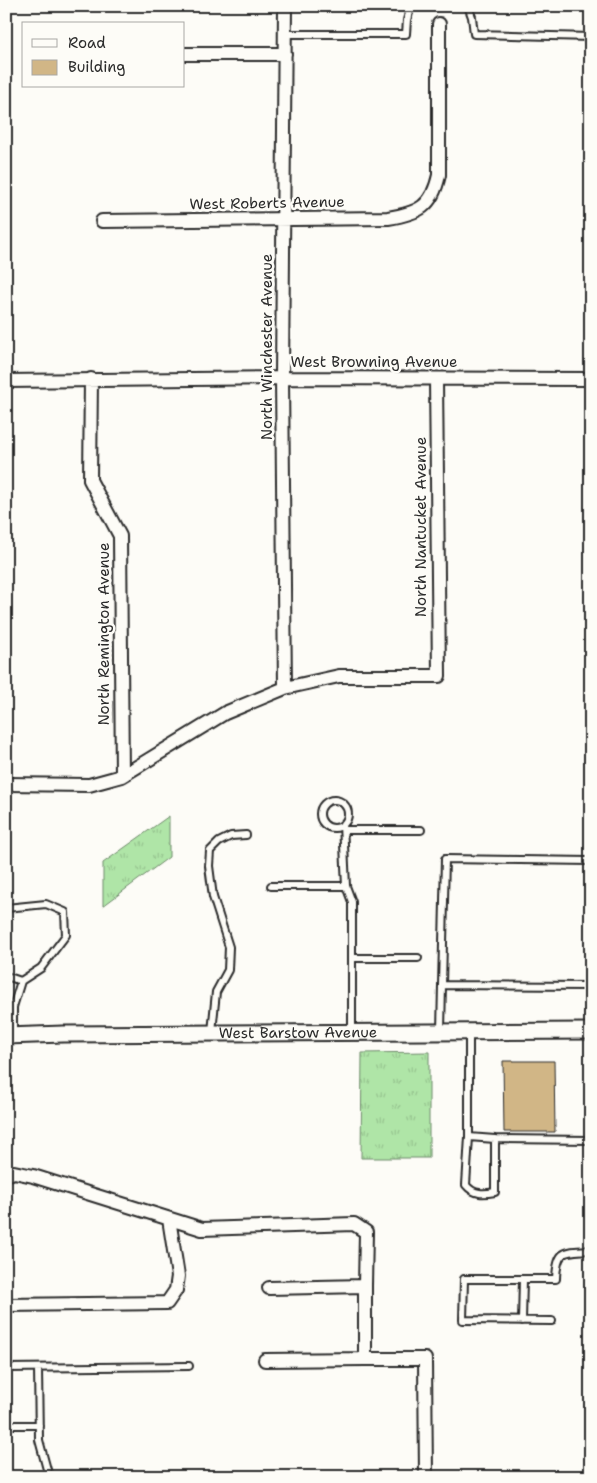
<svg xmlns="http://www.w3.org/2000/svg" width="597" height="1483" viewBox="0 0 597 1483" font-family="'Shantell Sans',sans-serif">
  <style>
    .grass { fill: url(#grass-tufts); stroke: #6d8869 }
    .building { fill: #d1b686; stroke: #2b2b2b }
    .lines { fill: none; stroke-linecap: round; stroke-linejoin: round }
    .service-casing { stroke: #2b2b2b; stroke-width: 10 }
    .minor-casing { stroke: #2b2b2b; stroke-width: 16 }
    .tertiary-casing { stroke: #2b2b2b; stroke-width: 19 }
    .service { stroke: #fdfcf7; stroke-width: 6 }
    .minor { stroke: #fdfcf7; stroke-width: 12 }
    .tertiary { stroke: #fdfcf7; stroke-width: 15 }
    .labels { text-anchor: middle; stroke-width: 5; stroke-linejoin: round; paint-order: stroke }
    .street-label { font-size: 15px; fill: #2b2b2b; stroke: #fdfcf7 }
  </style>
  <defs>
    <pattern id="grass-tufts" width="24" height="20" patternUnits="userSpaceOnUse" patternTransform="scale(1.25)"><rect width="24" height="20" fill="#afe5a7"/><path d="M3 7l-1-3M5 7V3M7 7l1-3M15 17l-1-3M17 17v-4M19 17l1-3" fill="none" stroke="#97c590"/></pattern>
  </defs>
  <rect width="100%" height="100%" fill="#fdfcf7"/>
  <filter id="ink" filterUnits="userSpaceOnUse"><feTurbulence type="fractalNoise" baseFrequency=".02" numOctaves="2"/><feDisplacementMap in="SourceGraphic" scale="10" xChannelSelector="R" yChannelSelector="G"/><feConvolveMatrix kernelMatrix="1 2 1 2 8 2 1 2 1" color-interpolation-filters="sRGB"/></filter>
  <g filter="url(#ink)">
    <!-- grass -->
    <path class="grass" d="M 169,816 L 169,857 L 103,906 L 103,863 Z
      M 429,1052 L 429,1158 L 361,1158 L 362,1053 Z"/>
    <!-- building -->
    <path class="building" d="M 503,1061 L 554,1061 L 555,1132 L 504,1132 Z"/>
    <g class="lines">
      <defs>
        <path id="service" d="M 468,6 L 472,17 L 474,34 L 591,37
          M 285,34 L 406,34 L 407,20 L 411,6
          M320 814a14 14 0 1 1 28 0a14 14 0 1 1-28 0Z
          M 343,824 L 346,886 L 352,902 L 352,1032
          M 344,830 L 421,830
          M 591,861 L 445,859 L 442,985 L 591,986
          M 271,886 L 346,886
          M 6,908 L 46,904 L 65,912 L 66,935 L 41,968 L 21,981 L 6,976
          M 352,958 L 418,958
          M 441,1031 L 442,985
          M 212,1032 L 216,992 L 228,970 L 229,947 L 213,897 L 209,866 L 210,851 L 219,842 L 231,836 L 246,835
          M 13,1035 L 13,1007 L 21,981
          M 469,1137 L 495,1139 L 495,1192 C 484,1194 474,1195 466,1185 L 469,1137 L 469,1033
          M 495,1139 L 591,1140
          M 522,1321 L 523,1279
          M 552,1321 L 463,1320 L 464,1279 L 556,1279 C 557,1248 565,1252 591,1250
          M 6,1368 L 189,1366
          M 38,1368 L 39,1440 L 49,1477
          M 6,1425 L 39,1425"/>
        <path id="minor" d="M 285,6 L 282,378 L 285,688
          M 184,54 L 285,54
          M 102,221 L 388,218 C 419,213 432,207 439,175 L 439,24
          M 91,379 L 90,480 L 120,536 L 122,776
          M 6,381 L 282,378 L 591,379
          M 6,784 L 89,785 L 122,776 L 225,713 L 285,688 L 339,676 L 439,676 L 436,379
          M 6,1175 L 14,1172 L 33,1176 L 202,1229 L 354,1224 L 366,1232 L 365,1286
          M 269,1288 L 365,1286 L 365,1359 L 425,1359 L 426,1477
          M 6,1305 L 167,1303 L 176,1290 L 178,1276 L 169,1219
          M 265,1360 L 365,1359"/>
        <g id="tertiary">
          <path id="s1" d="M 6,1036 L 63,1034 L 591,1031"/>
        </g>
      </defs>
      <!-- service casing -->
      <use href="#service" class="service-casing"/>
      <!-- minor casing -->
      <use href="#minor" class="minor-casing"/>
      <!-- tertiary casing -->
      <use href="#tertiary" class="tertiary-casing"/>
      <!-- service -->
      <use href="#service" class="service"/>
      <!-- minor -->
      <use href="#minor" class="minor"/>
      <!-- tertiary -->
      <use href="#tertiary" class="tertiary"/>
    </g>
  </g>
  <g class="labels">
    <!-- street labels -->
    <g class="street-label">
      <text transform="translate(267 203) rotate(-1)" y="5">West Roberts Avenue</text>
      <text transform="translate(267 347) rotate(-90)" y="5">North Winchester Avenue</text>
      <text x="374" y="367">West Browning Avenue</text>
      <text transform="translate(421 527) rotate(-90)" y="5">North Nantucket Avenue</text>
      <text transform="translate(104 634) rotate(-90)" y="5">North Remington Avenue</text>
      <text dy="5" stroke="none"><textPath href="#s1" startOffset="292">West Barstow Avenue</textPath></text>
    </g>
  </g>
  <!-- margin -->
  <rect width="597" height="1483" fill="none" stroke="#fdfcf7" stroke-width="25"/>
  <rect x="12" y="12" width="572" height="1458" fill="none" stroke="#2b2b2b" stroke-width="2" filter="url(#ink)"/>
  <!-- legend -->
  <rect x="22" y="22" width="162" height="65" fill="#fdfcf7" stroke="#a9a8a5"/>
  <rect x="32" y="39" width="25" height="8" fill="#fdfcf7" stroke="#a9a8a5"/>
  <text x="68" y="48" font-size="15" fill="#2b2b2b">Road</text>
  <rect x="32" y="60" width="25" height="15" fill="#d1b686" stroke="#a9a8a5"/>
  <text x="68" y="72" font-size="15" fill="#2b2b2b">Building</text>
</svg>
